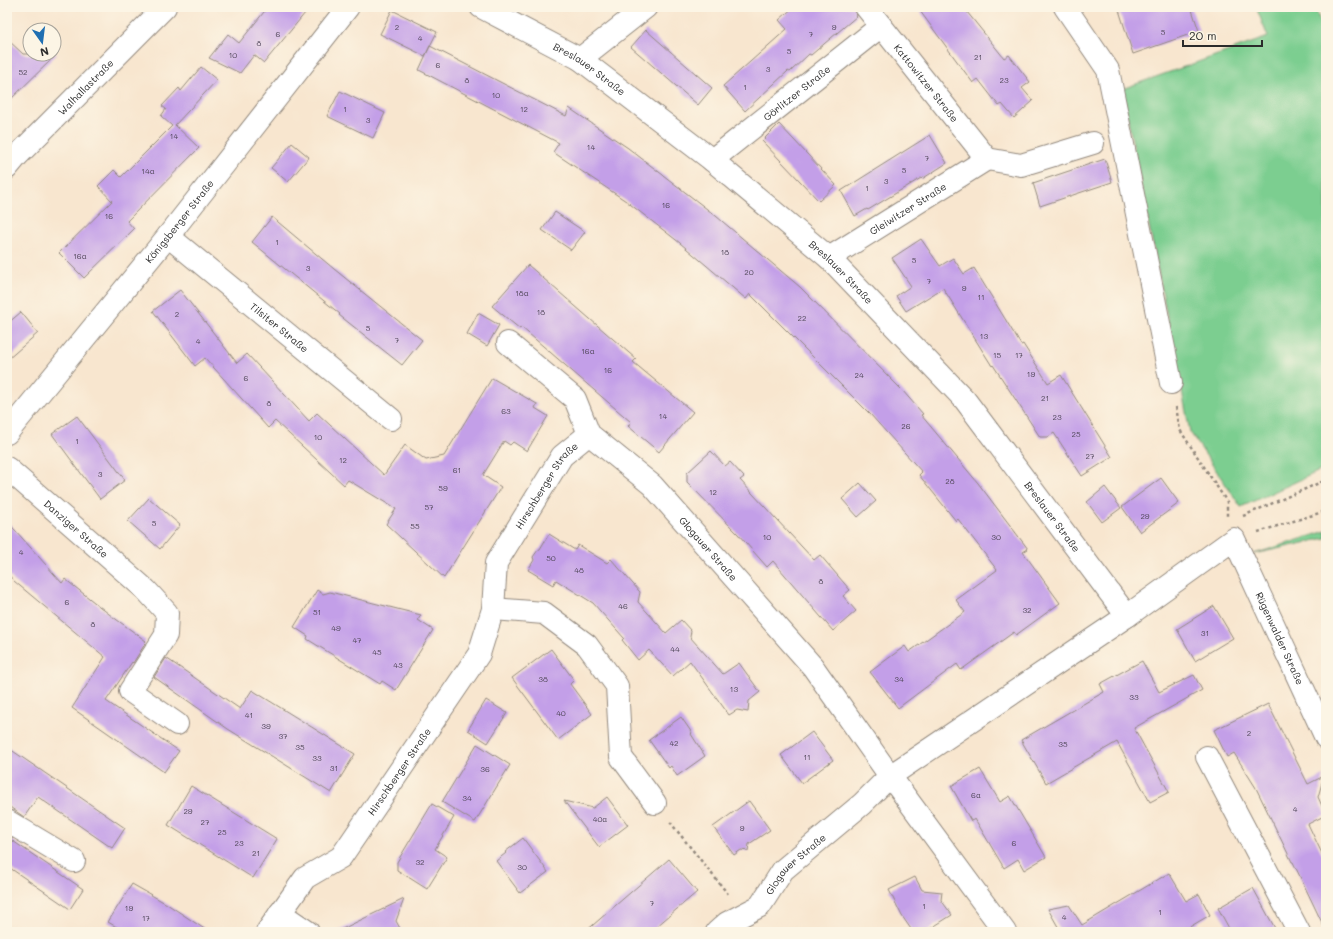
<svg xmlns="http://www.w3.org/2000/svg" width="1333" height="939" viewBox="0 0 1333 939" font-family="Mali,sans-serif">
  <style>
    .green { fill: #7cce90; stroke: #547c5e }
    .building { fill: #c39fe8 }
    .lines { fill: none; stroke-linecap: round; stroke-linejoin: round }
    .minor-casing { stroke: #92887d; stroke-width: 24 }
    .path { stroke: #92887d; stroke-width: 2.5; stroke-dasharray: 3 3; stroke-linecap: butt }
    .minor { stroke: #fff; stroke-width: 22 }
    .labels { text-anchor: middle; stroke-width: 4; stroke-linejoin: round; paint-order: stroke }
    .number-label { font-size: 8px; fill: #51485a }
    .street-label { font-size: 10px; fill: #2b2b2b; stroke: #fcf5e5 }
  </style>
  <rect width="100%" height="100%" fill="#fcf5e5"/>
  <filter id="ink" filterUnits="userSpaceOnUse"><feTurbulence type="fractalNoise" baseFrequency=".025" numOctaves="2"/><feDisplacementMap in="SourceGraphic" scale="8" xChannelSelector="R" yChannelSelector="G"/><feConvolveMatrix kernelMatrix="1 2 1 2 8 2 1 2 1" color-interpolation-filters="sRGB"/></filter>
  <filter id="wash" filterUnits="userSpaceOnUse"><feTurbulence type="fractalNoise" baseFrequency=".012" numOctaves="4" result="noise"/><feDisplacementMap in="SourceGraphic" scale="16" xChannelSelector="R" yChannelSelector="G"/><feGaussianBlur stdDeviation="0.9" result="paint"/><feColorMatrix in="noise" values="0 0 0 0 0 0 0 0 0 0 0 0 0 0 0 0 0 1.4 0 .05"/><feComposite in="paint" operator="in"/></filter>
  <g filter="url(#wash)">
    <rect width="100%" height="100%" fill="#f8e6cf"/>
    <!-- green -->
    <path class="green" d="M 1256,7 L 1315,7 L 1326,40 L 1326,468 L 1241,507 L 1190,432 L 1122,89 L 1268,37 Z
      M 1326,531 L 1326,538 L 1254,554 Z"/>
    <g id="blocks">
      <!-- building -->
      <path class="building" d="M 268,7 L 310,7 L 264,63 L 254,55 L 240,73 L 209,58 L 228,34 L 239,43 Z
        M 794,7 L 854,7 L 857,16 L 811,55 L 809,54 L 790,72 L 788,71 L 745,111 L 723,86 L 787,29 L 779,20 Z
        M 917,7 L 963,7 L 1004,58 L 1009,55 L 1030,82 L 1022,88 L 1033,101 L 1014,118 L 1002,104 L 999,106 L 978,79 L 973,83 Z
        M 1118,7 L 1191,7 L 1199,31 L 1133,54 Z
        M 392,10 L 437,32 L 425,56 L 380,34 Z
        M 646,30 L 712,88 L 698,105 L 631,47 Z
        M 7,39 L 23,54 L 57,54 L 7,103 Z
        M 430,46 L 566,116 L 569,108 L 628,148 L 716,216 L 800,287 L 902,390 L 923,414 L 921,415 L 978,483 L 1028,549 L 1023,552 L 1060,603 L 1016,635 L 1014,632 L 961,670 L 957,664 L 898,708 L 870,672 L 905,646 L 909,652 L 965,612 L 956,600 L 997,570 L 958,519 L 956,521 L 919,475 L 922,472 L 870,414 L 750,294 L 746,299 L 680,243 L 626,201 L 553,152 L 559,143 L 419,70 Z
        M 201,67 L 217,80 L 175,125 L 199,148 L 127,221 L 134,229 L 84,278 L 59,253 L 112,201 L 98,186 L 114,170 L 121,177 L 172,126 L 161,116 L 166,109 L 162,106 L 179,88 L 181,91 Z
        M 340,91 L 385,113 L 373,138 L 327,116 Z
        M 779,124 L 836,185 L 819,201 L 762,141 Z
        M 930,135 L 947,163 L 922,179 L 921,178 L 868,210 L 867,209 L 855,216 L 841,191 Z
        M 292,143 L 309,157 L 288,182 L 271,168 Z
        M 1105,159 L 1112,182 L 1040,206 L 1033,183 Z
        M 555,212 L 585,232 L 571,250 L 542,230 Z
        M 272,217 L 334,269 L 422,340 L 402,365 L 339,315 L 340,314 L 252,242 Z
        M 921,239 L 940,266 L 953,258 L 964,274 L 974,268 L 1021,345 L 1023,344 L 1048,383 L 1061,375 L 1112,457 L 1082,476 L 1054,433 L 1048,437 L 1040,437 L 993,365 L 992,366 L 943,288 L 906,311 L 896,296 L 911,286 L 892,258 Z
        M 528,265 L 636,359 L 633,362 L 693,412 L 659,452 L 628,426 L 631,422 L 521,327 L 520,329 L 492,306 Z
        M 180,290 L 237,363 L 247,354 L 309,421 L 317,413 L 384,475 L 405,445 L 426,460 L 444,456 L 492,378 L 537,404 L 535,408 L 548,416 L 527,451 L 513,442 L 510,445 L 504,441 L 483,475 L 501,487 L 444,578 L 386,524 L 396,509 L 348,480 L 344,485 L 275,421 L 268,428 L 205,358 L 195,366 L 153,311 Z
        M 21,312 L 38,333 L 7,360 L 7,324 Z
        M 478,313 L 499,325 L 487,346 L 467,334 Z
        M 77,416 L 125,480 L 100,499 L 52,434 Z
        M 711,451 L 725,466 L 730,462 L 744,477 L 740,480 L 814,560 L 820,555 L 850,590 L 843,596 L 856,611 L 833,631 L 773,561 L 767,567 L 738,534 L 687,482 L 687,473 Z
        M 1161,478 L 1179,503 L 1140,532 L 1122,507 Z
        M 860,483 L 876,501 L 858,517 L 842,499 Z
        M 1105,487 L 1121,508 L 1102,522 L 1087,502 Z
        M 149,498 L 180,525 L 160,549 L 128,521 Z
        M 7,521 L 62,583 L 65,579 L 109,614 L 146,641 L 144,643 L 145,644 L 133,663 L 132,662 L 106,701 L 179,751 L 164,772 L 72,708 L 105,657 L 14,581 L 7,573 Z
        M 549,534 L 575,550 L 578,545 L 607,563 L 611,559 L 640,592 L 638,602 L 666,633 L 681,620 L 691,631 L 690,637 L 723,674 L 739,663 L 760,692 L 749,701 L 748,712 L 737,710 L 729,715 L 690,661 L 673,676 L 649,650 L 638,660 L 622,640 L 624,638 L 593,603 L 556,580 L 553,585 L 528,570 L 534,560 L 533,557 L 538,550 L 540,549 Z
        M 317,590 L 323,594 L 330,592 L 421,615 L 418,620 L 433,630 L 396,690 L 382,681 L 380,684 L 349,665 L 307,639 L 308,636 L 294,627 Z
        M 1214,606 L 1233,638 L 1195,661 L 1177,629 Z
        M 551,649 L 574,680 L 570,684 L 592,714 L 558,740 L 512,678 Z
        M 166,658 L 240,709 L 252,690 L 355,754 L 331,793 L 228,729 L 154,677 Z
        M 1142,661 L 1159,692 L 1194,675 L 1202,690 L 1134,728 L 1169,792 L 1150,802 L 1117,742 L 1046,783 L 1021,740 L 1104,692 L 1100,684 Z
        M 486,700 L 507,713 L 488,743 L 468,730 Z
        M 1268,704 L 1308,784 L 1324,776 L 1318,797 L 1326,815 L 1308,824 L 1326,862 L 1326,931 L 1293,862 L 1292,862 L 1256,788 L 1234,753 L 1227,757 L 1214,730 Z
        M 681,717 L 692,733 L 691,734 L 705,756 L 677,776 L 671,766 L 669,768 L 649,740 Z
        M 812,732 L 833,760 L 802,783 L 781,755 Z
        M 477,744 L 510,765 L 475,822 L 442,802 Z
        M 7,747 L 125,828 L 112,848 L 38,797 L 24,817 L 7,805 Z
        M 980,769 L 1000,802 L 1010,796 L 1046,857 L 1024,870 L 1018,859 L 1004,868 L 975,819 L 971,821 L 951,786 Z
        M 191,786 L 277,839 L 253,878 L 168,825 Z
        M 607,797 L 628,825 L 599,847 L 564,801 L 593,808 Z
        M 749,801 L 770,830 L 749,844 L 748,851 L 741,850 L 734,855 L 713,827 Z
        M 432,804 L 454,817 L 435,849 L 447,857 L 427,889 L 397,870 L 397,862 Z
        M 7,837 L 83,889 L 70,909 L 7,866 Z
        M 523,838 L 548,872 L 520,893 L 496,861 L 506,853 L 505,852 Z
        M 669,859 L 697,892 L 650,932 L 585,932 Z
        M 1169,873 L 1186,901 L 1199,894 L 1210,915 L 1181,932 L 1061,932 L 1048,909 L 1069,905 L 1082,925 Z
        M 915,877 L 922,890 L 942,892 L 941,900 L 952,915 L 925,932 L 913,932 L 902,916 L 889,890 Z
        M 132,884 L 167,904 L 209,932 L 125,932 L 108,922 Z
        M 1253,888 L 1277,932 L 1231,932 L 1218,908 Z
        M 404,899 L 396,921 L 402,932 L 336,932 Z"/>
    </g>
  </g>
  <g filter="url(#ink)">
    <use href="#blocks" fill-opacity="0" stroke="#92887d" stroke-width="1"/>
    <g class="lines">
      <defs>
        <g id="minor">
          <path id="s1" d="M 481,7 L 580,59 L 712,160 L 829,258 L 965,400 L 1127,616"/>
          <path id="s2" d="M 866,7 L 987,159"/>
          <path d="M 1065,7 L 1108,70 L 1171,383"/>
          <path d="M 580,59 L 646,7"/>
          <path d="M 987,159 L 1021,165 L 1093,143"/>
          <path id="s3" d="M 712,160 L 881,26"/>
          <path id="s4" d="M 7,168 L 17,156 L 165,7"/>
          <path id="s5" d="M 168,236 L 391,419"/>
          <path id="s6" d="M 829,258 L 987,159"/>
          <path id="s7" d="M 508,343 L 575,399 L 589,434 L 652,485 L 813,667 L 890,776 L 1005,932"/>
          <path id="s8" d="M 7,433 L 168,236 L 348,7"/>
          <path id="s9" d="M 7,468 L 146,590 L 167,613 L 166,635 L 130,691 L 177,724"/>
          <path d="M 493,609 L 544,613 L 587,645 L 617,686 L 621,757 L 655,803"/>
          <path d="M 1207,757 L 1299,932"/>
          <path d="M 7,821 L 74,861"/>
          <path d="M 280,913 L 308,932"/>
          <path id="s10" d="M 267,932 L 305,878 L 341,857 L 479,654 L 493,609 L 496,563 L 562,456 L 589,434"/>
          <path id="s11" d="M 717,932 L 727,923 L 760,906 L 783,870 L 862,804 L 890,776 L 1127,616 L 1234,539 L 1326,738"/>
        </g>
      </defs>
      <!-- minor casing -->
      <use href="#minor" class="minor-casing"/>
      <!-- path -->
      <path class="path" d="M 1176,407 L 1180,430 L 1227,502 L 1227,517
        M 1243,516 L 1326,480
        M 1258,532 L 1326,511
        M 670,822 L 728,894"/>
      <!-- minor -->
      <use href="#minor" class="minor"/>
    </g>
  </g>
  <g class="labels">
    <!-- number labels -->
    <g class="number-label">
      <text x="397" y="30">2</text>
      <text x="834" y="30">9</text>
      <text x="1163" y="35">5</text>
      <text x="278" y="37">6</text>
      <text x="811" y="37">7</text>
      <text x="420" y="41">4</text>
      <text x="259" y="46">8</text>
      <text x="789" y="54">5</text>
      <text x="233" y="58">10</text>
      <text x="978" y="60">21</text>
      <text x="438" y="68">6</text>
      <text x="768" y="72">3</text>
      <text x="23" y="75">52</text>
      <text x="467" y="83">8</text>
      <text x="1004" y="83">23</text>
      <text x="745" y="90">1</text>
      <text x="496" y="98">10</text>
      <text x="345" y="112">1</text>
      <text x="524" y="112">12</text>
      <text x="368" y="123">3</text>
      <text x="174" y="139">14</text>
      <text x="591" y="150">14</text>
      <text x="927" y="161">7</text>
      <text x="904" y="173">5</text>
      <text x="148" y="174">14a</text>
      <text x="886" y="184">3</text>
      <text x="867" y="191">1</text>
      <text x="666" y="208">16</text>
      <text x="109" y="219">16</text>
      <text x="277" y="245">1</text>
      <text x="725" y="255">18</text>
      <text x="80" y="259">16a</text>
      <text x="914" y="263">5</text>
      <text x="308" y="271">3</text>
      <text x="749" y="275">20</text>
      <text x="929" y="284">7</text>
      <text x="964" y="291">9</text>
      <text x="522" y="296">18a</text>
      <text x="981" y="300">11</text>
      <text x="541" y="315">18</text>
      <text x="177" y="317">2</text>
      <text x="802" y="321">22</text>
      <text x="368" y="331">5</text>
      <text x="984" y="339">13</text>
      <text x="397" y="343">7</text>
      <text x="198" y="344">4</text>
      <text x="588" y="354">16a</text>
      <text x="997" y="358">15</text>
      <text x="1019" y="358">17</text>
      <text x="608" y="373">16</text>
      <text x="1031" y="377">19</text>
      <text x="859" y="378">24</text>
      <text x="246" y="381">6</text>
      <text x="1045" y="401">21</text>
      <text x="269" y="406">8</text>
      <text x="506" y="414">63</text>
      <text x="663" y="419">14</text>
      <text x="1057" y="420">23</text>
      <text x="906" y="429">26</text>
      <text x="1076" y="437">25</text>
      <text x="318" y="440">10</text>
      <text x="77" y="444">1</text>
      <text x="1090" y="459">27</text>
      <text x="343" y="463">12</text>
      <text x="457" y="473">61</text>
      <text x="100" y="477">3</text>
      <text x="950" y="484">28</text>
      <text x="443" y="491">59</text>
      <text x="713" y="495">12</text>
      <text x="429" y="510">57</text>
      <text x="1145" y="519">29</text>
      <text x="154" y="526">5</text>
      <text x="415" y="529">55</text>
      <text x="767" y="540">10</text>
      <text x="996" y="540">30</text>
      <text x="21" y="555">4</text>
      <text x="551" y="561">50</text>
      <text x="579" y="573">48</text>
      <text x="821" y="584">8</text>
      <text x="67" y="605">6</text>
      <text x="623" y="609">46</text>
      <text x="1027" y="613">32</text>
      <text x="317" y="615">51</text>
      <text x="93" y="627">8</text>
      <text x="336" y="631">49</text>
      <text x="1205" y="636">31</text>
      <text x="357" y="643">47</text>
      <text x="675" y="652">44</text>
      <text x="377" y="655">45</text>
      <text x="398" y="668">43</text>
      <text x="543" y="682">38</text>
      <text x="899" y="682">34</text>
      <text x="734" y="692">13</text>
      <text x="1134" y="700">33</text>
      <text x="561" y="716">40</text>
      <text x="249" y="718">41</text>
      <text x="266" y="729">39</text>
      <text x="1249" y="736">2</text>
      <text x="283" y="739">37</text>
      <text x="674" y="746">42</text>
      <text x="1063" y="747">35</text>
      <text x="300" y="750">35</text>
      <text x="807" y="760">11</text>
      <text x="317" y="761">33</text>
      <text x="334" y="771">31</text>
      <text x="485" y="772">36</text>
      <text x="976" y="798">6a</text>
      <text x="467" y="801">34</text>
      <text x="1295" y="812">4</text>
      <text x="188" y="814">29</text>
      <text x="600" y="822">40a</text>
      <text x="205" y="825">27</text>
      <text x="742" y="831">9</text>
      <text x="222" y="835">25</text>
      <text x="239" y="846">23</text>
      <text x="1014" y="846">6</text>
      <text x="256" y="856">21</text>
      <text x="420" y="865">32</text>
      <text x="522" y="870">30</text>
      <text x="652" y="906">7</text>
      <text x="924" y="909">1</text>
      <text x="129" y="911">19</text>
      <text x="1160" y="915">1</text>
      <text x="1064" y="920">4</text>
      <text x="146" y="921">17</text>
    </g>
    <!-- street labels -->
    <g class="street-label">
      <text dy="4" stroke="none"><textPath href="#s1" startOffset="125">Breslauer Straße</textPath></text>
      <text dy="4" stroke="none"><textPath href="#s2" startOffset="97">Kattowitzer Straße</textPath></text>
      <text dy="4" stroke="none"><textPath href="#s4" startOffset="113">Walhallastraße</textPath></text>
      <text dy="4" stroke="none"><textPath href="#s3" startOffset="108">Görlitzer Straße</textPath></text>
      <text dy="4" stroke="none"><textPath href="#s6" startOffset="93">Gleiwitzer Straße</textPath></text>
      <text dy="4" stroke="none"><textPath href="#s8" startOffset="273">Königsberger Straße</textPath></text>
      <text dy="4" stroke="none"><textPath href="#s1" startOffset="449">Breslauer Straße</textPath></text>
      <text dy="4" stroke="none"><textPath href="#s5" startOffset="144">Tilsiter Straße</textPath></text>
      <text dy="4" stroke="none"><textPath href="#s10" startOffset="539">Hirschberger Straße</textPath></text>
      <text dy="4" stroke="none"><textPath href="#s1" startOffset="773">Breslauer Straße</textPath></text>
      <text dy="4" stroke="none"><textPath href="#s9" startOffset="92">Danziger Straße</textPath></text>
      <text dy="4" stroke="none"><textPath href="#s7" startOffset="291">Glogauer Straße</textPath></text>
      <text dy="4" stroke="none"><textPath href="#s11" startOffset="763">Rügenwalder Straße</textPath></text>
      <text dy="4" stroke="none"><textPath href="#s10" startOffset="211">Hirschberger Straße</textPath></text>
      <text dy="4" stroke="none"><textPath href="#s11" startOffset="106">Glogauer Straße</textPath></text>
    </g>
  </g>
  <!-- margin -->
  <rect width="1333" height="939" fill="none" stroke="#fcf5e5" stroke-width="24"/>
  <!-- north arrow -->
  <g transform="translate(42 42) rotate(166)"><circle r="19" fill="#fcf5e5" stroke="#a8a49b"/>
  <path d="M0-3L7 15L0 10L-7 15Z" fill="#1f6fb2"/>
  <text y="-6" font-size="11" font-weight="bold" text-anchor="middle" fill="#2b2b2b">N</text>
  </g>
  <!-- scale -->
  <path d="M1183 40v6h79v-6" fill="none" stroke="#2b2b2b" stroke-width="2"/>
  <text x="1189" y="40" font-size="12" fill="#2b2b2b" stroke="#fcf5e5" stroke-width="3" paint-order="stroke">20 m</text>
</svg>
